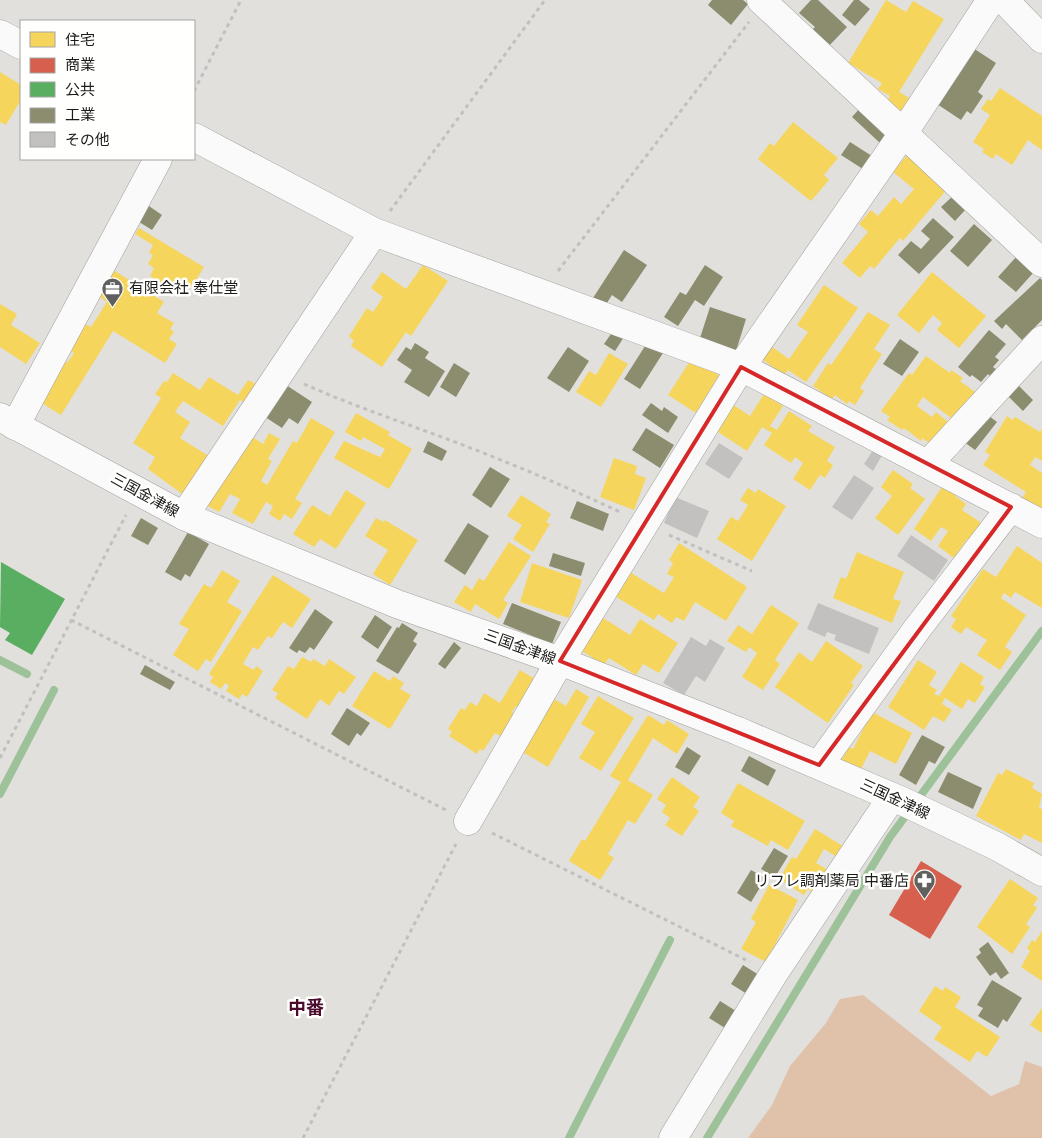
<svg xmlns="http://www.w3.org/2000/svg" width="1042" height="1138" viewBox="0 0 1042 1138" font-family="Helvetica,'Noto Sans JP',sans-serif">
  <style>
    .green { fill: #e0c2aa }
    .homes { fill: #f6d55c }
    .shops { fill: #d6604d }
    .public { fill: #5aae61 }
    .industry { fill: #8c8c6e }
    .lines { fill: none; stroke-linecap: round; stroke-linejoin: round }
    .stream { stroke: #9dc198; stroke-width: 8 }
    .building { fill: #c2c1bf }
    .minor-casing { stroke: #a0a09e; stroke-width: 29 }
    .major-casing { stroke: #a0a09e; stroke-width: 29 }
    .path { stroke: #c0c0bf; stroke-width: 3; stroke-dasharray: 4 4; stroke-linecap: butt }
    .minor { stroke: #fafafa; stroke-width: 28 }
    .major { stroke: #fafafa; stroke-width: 28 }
    .marked { fill: none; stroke: #d62828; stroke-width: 4; stroke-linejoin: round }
    .labels { text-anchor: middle; stroke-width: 5; stroke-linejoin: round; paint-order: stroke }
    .poi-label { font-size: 15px; fill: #1b1b19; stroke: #fffffe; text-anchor: start }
    .street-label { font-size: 15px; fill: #1b1b19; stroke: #fffffe }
    .quarter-label { font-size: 18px; font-weight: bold; fill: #4b0b2d; stroke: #fffffe }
  </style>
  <rect width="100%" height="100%" fill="#e1e0dd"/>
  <!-- green -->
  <path class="green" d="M 863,995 L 991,1096 L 1019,1084 L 1025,1061 L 1042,1067 L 1042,1138 L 748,1138 L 772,1105 L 790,1066 L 826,1023 L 840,999 Z"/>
  <!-- homes -->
  <path class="homes" d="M 886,0 L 906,12 L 913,1 L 944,19 L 899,92 L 911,99 L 903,112 L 886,102 L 890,96 L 878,89 L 882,83 L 848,63 Z
    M 0,72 L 21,85 L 21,104 L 19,103 L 6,125 L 0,122 Z
    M 1000,88 L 1042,116 L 1042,150 L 1028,140 L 1012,165 L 996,154 L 993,159 L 982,152 L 984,149 L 973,142 L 990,115 L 981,109 L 988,99 L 991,101 Z
    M 793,122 L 838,158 L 824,175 L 829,180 L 811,201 L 758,159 L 770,143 L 774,146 Z
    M 908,154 L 948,188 L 903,241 L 900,238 L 874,269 L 870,266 L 860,278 L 842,263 L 868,232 L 859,224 L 871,210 L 878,216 L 894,197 L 901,204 L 914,189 L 893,172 Z
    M 139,228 L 204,267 L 192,287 L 180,279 L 173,291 L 150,276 L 154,268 L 148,264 L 153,255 L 149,253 L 153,245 L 135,234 Z
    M 423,265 L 448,281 L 411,336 L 406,332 L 382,367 L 351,346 L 354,341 L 349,336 L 367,308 L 373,312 L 383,297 L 371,288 L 382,272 L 406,289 Z
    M 110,268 L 164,302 L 157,313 L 174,323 L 170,329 L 174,332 L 169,339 L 177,344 L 165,363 L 113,331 L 61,415 L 40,402 L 61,359 L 67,363 L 74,353 L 65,348 L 82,322 L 91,327 L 107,302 L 95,294 Z
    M 932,272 L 986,316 L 959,348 L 937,330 L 942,323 L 933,315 L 919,333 L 897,315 Z
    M 824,285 L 858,308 L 806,382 L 788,370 L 784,375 L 759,357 L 768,344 L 789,359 L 808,332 L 797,325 Z
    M 0,304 L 17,314 L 11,325 L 40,343 L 26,364 L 0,347 Z
    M 868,312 L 890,325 L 874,349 L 882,354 L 860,388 L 864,391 L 855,405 L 849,401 L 847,404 L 835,395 L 832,399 L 813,386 L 828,363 L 831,365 Z
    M 609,353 L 628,364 L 601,407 L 576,392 L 589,371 L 596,375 Z
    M 926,356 L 950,373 L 951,370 L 963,378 L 960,381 L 975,392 L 954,420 L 923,397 L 917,406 L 932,417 L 936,412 L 948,422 L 932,445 L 922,438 L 921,441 L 904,428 L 902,430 L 887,420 L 890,417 L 881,411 L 909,373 L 912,375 Z
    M 692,358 L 719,375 L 696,413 L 668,395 Z
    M 173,373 L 200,390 L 209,377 L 238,395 L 248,380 L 258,385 L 246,404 L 240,400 L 223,426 L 183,401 L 175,412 L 190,422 L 180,438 L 210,457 L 185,496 L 148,469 L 155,457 L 133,443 L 161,398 L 155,394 L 164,381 L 167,382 Z
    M 764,394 L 783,406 L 770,426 L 777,430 L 789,411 L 812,426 L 808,431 L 835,447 L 827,461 L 833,465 L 825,478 L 820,475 L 810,490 L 793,479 L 803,463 L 795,457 L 791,463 L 764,445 L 772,433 L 762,427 L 747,451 L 715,430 L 732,404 L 750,416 Z
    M 356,413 L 390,432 L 388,435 L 412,449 L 389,489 L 334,458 L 344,441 L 380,457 L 385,449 L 363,437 L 361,441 L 345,432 Z
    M 1007,416 L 1012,420 L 1015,417 L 1040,432 L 1042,429 L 1042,461 L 1035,457 L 1030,465 L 1042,473 L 1042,511 L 1022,498 L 1026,492 L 983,465 L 990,455 L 985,452 Z
    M 311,418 L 335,432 L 295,499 L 302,503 L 292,519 L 284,514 L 280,521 L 269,514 L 273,506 L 266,502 L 253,524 L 232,513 L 240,499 L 230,494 L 219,512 L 204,504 L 222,473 L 227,476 L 251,436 L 263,444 L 269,433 L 280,439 L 268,459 L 272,461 L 261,481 L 267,485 L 293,441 L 297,443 Z
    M 614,458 L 637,466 L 635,474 L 646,478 L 634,510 L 600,497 Z
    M 893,470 L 913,484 L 910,488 L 925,499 L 898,535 L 875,518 L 892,496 L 881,487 Z
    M 944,484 L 957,492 L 955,496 L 966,504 L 962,510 L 983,524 L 971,542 L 967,539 L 954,558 L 938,546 L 948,531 L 941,527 L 931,541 L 914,529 Z
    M 748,488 L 756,493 L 758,489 L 786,506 L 752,561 L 717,539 L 731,517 L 738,521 L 748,505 L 740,500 Z
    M 346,490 L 366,503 L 336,549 L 320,539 L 314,547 L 293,534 L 312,505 L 330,516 Z
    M 521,495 L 551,514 L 546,522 L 550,524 L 533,552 L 513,539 L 522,525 L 507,516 Z
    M 376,518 L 384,522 L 385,520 L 418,540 L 390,585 L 373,574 L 388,550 L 365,536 Z
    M 509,542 L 531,556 L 503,600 L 508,603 L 499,619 L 475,604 L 471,612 L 454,602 L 465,585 L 472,590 L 479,578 L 484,581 Z
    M 679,543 L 747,587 L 726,621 L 695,602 L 684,621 L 676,617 L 672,623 L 658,614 L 654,620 L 613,595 L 628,571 L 664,593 L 674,577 L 667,574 L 673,563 L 669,560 Z
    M 1017,546 L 1042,563 L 1042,608 L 1015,592 L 1011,598 L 1004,593 L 1001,598 L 1026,615 L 1005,647 L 1012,652 L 1000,670 L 977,655 L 987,640 L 966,627 L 961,634 L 951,627 L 956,619 L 951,616 L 983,569 L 996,577 Z
    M 857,552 L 904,572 L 893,599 L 901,601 L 892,623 L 833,598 L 841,577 L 846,579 Z
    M 532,563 L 582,580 L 569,618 L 520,602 Z
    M 222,570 L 240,581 L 227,602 L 242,611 L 211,662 L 206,659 L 198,671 L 173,655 L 189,629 L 179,624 L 204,584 L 211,588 Z
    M 273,575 L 311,599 L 292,628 L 283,622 L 272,638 L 268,636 L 258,650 L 253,647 L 243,664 L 254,670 L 256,666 L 263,671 L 247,697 L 242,694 L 239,699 L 226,691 L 229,686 L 225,683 L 221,689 L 210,682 L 213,677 L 209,674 Z
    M 771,605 L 799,623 L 775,660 L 780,664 L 763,690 L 742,677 L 757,653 L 749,647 L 746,652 L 727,641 L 738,625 L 752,634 Z
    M 600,616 L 630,635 L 640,619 L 678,643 L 659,673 L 643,664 L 636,675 L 609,658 L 604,665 L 579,649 Z
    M 826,641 L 863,666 L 851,683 L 854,685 L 828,723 L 775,687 L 799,652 L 812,662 Z
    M 302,657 L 311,662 L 313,659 L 325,666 L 329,659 L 356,677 L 344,694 L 339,691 L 329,706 L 320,699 L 307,719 L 275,698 L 278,693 L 272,690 L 288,666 L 294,669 Z
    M 918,660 L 937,672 L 929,685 L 937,690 L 934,694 L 939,696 L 961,662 L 984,677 L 980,684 L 985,687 L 975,703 L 968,699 L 962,709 L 945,698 L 942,704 L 952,710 L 944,722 L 933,716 L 924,730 L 888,707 Z
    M 520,670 L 535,679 L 521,709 L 516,706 L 512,712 L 516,715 L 502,737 L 495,733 L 483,751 L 480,749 L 477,754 L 449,736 L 452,732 L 448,729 L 461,708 L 465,710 L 470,702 L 477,706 L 484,693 L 500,703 Z
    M 374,671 L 390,681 L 393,676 L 404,683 L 400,689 L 411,695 L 390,729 L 352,706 Z
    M 576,689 L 589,697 L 548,767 L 521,751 L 552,698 L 566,706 Z
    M 598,696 L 634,718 L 601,771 L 579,758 L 595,732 L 581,724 Z
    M 872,712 L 912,733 L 896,764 L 870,751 L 860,771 L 841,761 L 849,747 L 853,749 Z
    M 648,715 L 664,725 L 667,720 L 689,734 L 677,754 L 653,738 L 628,780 L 653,795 L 635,824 L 628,820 L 608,854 L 614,858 L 600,880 L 569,861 L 582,839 L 585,841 L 621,782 L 610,776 Z
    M 1006,769 L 1034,783 L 1032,788 L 1042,794 L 1039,808 L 1042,809 L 1042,843 L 1024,834 L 1021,840 L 976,816 L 998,773 L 1002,775 Z
    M 672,777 L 700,797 L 693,807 L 699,811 L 682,836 L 665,825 L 670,818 L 662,812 L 666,805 L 657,799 Z
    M 738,783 L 805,821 L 788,850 L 771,840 L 768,846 L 731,826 L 734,821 L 721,813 Z
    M 815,829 L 846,848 L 840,859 L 824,849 L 816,863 L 830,871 L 816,894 L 808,889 L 804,895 L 779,879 L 792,857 L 796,859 Z
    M 1010,879 L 1038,898 L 1033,905 L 1037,908 L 1026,924 L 1030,927 L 1012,954 L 977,927 Z
    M 769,885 L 798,900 L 766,962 L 741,949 L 756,922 L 751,919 Z
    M 1042,931 L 1042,981 L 1021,967 L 1030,951 L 1027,948 L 1032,940 L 1035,942 Z
    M 935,986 L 943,991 L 945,987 L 961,997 L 955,1007 L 1000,1037 L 987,1057 L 977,1051 L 970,1062 L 934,1039 L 942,1027 L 919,1011 Z
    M 1042,1008 L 1042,1033 L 1030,1025 Z"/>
  <!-- shops -->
  <path class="shops" d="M 921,861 L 962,886 L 930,939 L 889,915 Z"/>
  <!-- public -->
  <path class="public" d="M 1,562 L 65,599 L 32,655 L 5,640 L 10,633 L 0,627 Z"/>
  <!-- industry -->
  <path class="industry" d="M 712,0 L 743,0 L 748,4 L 731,25 L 708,5 Z
    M 811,0 L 818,0 L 847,27 L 828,47 L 811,31 L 815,27 L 799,13 Z
    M 854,0 L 859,0 L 870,9 L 855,26 L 842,15 Z
    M 973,48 L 996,63 L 978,92 L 983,96 L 971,114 L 967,111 L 961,120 L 937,104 Z
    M 860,108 L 888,134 L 880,143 L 852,117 Z
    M 850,142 L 875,158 L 866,171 L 841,155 Z
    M 954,195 L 967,208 L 955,221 L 941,207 Z
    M 146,204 L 162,215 L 152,230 L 136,220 Z
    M 933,218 L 954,237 L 919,274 L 898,255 L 911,241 L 921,249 L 930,239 L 921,231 Z
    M 974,224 L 992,240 L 968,267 L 950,251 Z
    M 624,250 L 647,265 L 622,302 L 612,295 L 605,306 L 593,298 Z
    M 1017,256 L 1034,272 L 1016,292 L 998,277 Z
    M 705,265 L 723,277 L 704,306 L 695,300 L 678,326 L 664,317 L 680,292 L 686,295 Z
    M 1040,278 L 1042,280 L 1042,320 L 1022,340 L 1006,324 L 1002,329 L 994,321 Z
    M 710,307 L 746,319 L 736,351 L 700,338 Z
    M 989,330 L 1006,344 L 995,357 L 999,360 L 993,367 L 997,370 L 991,377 L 988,374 L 981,382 L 972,375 L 970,377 L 958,367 Z
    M 613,331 L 624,337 L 615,351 L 604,344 Z
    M 900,339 L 919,352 L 902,376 L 883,364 Z
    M 415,343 L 429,352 L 425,358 L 445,371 L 429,397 L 404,382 L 412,370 L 397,360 L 406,347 L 411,350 Z
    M 647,343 L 663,353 L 640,389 L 624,379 Z
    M 568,347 L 589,361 L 569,392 L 547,378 Z
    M 454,363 L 470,373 L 456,397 L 440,387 Z
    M 1014,381 L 1033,400 L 1023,411 L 1004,392 Z
    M 283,383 L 312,402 L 298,424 L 289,418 L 282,428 L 262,415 Z
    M 651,403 L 662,411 L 664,407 L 678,417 L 668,433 L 642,415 Z
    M 985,413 L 997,422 L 975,450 L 964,442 Z
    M 646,428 L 674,445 L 660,468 L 632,450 Z
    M 428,441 L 447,451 L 442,461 L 423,452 Z
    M 490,467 L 510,479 L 491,508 L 472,495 Z
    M 577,501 L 609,514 L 603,531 L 570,518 Z
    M 141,518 L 158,528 L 148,545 L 131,536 Z
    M 468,523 L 489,536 L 465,575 L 444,561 Z
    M 188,532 L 209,544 L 190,577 L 185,574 L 181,581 L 165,572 Z
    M 553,553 L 585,563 L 581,576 L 549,566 Z
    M 512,603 L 561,622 L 552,644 L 503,624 Z
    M 315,609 L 333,622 L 314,650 L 310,647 L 305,653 L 299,650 L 297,653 L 289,648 Z
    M 375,615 L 392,627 L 378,649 L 361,637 Z
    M 402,623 L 418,633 L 413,641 L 417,644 L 398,674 L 376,661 L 397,627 L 399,628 Z
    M 454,642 L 461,648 L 445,669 L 438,664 Z
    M 145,665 L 175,682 L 170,690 L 140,674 Z
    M 347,708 L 370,723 L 361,736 L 357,733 L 349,746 L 331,734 Z
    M 922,735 L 945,747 L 935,764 L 929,761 L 916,785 L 899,775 Z
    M 687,747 L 701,756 L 689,775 L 675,767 Z
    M 749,756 L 776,770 L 768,786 L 741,771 Z
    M 948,772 L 982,788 L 973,809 L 938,792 Z
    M 774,848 L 788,856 L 775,877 L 761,869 Z
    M 751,870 L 766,878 L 751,902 L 737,893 Z
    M 988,942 L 1009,973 L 1001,979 L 996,972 L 990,976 L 976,957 L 981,953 L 979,949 Z
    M 743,965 L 759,975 L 747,994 L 731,984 Z
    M 992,980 L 1022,998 L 1007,1022 L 1003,1019 L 998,1028 L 978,1016 L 983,1008 L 977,1005 Z
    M 720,1001 L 736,1011 L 725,1028 L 709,1018 Z"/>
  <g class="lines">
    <!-- stream -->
    <path class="stream" d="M 0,660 L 27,674
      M 0,794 L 54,690
      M 569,1138 L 670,940
      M 707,1138 L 890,837 L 1042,631"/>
  </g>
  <!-- building -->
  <path class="building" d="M 719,443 L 743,458 L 729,479 L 705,464 Z
    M 875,447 L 884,452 L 873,471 L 864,464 Z
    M 854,475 L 874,488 L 852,520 L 832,507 Z
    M 675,497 L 709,511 L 697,538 L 664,523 Z
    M 911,535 L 948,560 L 934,581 L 897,556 Z
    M 818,603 L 879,628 L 869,654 L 834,640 L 836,635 L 827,632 L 825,637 L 807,629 Z
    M 691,637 L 706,646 L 710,639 L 725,648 L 705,682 L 696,676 L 684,695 L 663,683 Z"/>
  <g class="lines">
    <defs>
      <path id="minor" d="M 761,0 L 1042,263
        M 1004,0 L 1042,39
        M 0,34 L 21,45
        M 194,137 L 374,232 L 741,367 L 1042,524
        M 15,426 L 158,159
        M 929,463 L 1042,340
        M 184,516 L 374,232
        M 819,765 L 917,629 L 1011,507
        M 468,821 L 560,661 L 741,367 L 904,132 L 991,0
        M 673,1138 L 774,973 L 892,797"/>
      <path id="major" d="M 0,417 L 184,516 L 397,604 L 560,661 L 738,731 L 902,801 L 998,847 L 1042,872"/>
    </defs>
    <!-- minor casing -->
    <use href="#minor" class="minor-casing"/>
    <!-- major casing -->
    <use href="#major" class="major-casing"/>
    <!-- path -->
    <path class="path" d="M 194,91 L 241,0
      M 390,211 L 545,0
      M 558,271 L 749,22
      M 304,384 C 351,405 399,421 447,439 C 506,461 565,486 622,513
      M 669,535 L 752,571
      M 71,620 L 446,810
      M 0,758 L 126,515
      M 492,833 L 750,962
      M 303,1138 L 456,844"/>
    <!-- minor -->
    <use href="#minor" class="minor"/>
    <!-- major -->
    <use href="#major" class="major"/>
  </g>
  <!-- marked area -->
  <path class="marked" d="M 741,367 L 1011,507 L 819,765 L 560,661 Z"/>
  <!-- icons -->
  <defs>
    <symbol id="office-pin" viewBox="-11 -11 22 30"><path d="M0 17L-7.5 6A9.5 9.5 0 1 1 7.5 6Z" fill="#60605e" stroke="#fffffe"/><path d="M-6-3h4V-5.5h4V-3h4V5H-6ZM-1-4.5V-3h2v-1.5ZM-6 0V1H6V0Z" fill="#fff"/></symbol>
    <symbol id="pharmacy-pin" viewBox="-11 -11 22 30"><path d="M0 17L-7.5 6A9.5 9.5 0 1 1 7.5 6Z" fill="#60605e" stroke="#fffffe"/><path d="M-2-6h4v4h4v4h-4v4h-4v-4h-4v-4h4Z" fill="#fff"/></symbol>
  </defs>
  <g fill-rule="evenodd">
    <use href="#office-pin" x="100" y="276" width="25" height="34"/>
    <use href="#pharmacy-pin" x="912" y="868" width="25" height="34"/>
  </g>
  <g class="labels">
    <!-- poi labels -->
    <g class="poi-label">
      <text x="129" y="293">有限会社 奉仕堂</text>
      <text x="909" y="886" text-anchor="end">リフレ調剤薬局 中番店</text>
    </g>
    <!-- street labels -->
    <g class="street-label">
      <text transform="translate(145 495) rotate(29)" y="5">三国金津線</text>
      <text transform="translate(520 647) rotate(20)" y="5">三国金津線</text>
      <text transform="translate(895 799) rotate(25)" y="5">三国金津線</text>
    </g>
    <!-- quarter labels -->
    <g class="quarter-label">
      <text x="306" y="1014">中番</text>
    </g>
  </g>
  <!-- legend -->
  <rect x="20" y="20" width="175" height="140" fill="#fffffe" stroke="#a4a4a2"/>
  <rect x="30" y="32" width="25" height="15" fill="#f6d55c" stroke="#a4a4a2"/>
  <text x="65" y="45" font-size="15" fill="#1b1b19">住宅</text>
  <rect x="30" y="58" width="25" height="15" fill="#d6604d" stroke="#a4a4a2"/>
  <text x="65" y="70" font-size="15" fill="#1b1b19">商業</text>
  <rect x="30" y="82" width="25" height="15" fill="#5aae61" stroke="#a4a4a2"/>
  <text x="65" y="95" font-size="15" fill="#1b1b19">公共</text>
  <rect x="30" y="108" width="25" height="15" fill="#8c8c6e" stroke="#a4a4a2"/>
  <text x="65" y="120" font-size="15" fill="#1b1b19">工業</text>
  <rect x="30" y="132" width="25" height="15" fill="#c2c1bf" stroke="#a4a4a2"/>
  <text x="65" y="145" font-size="15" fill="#1b1b19">その他</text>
</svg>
